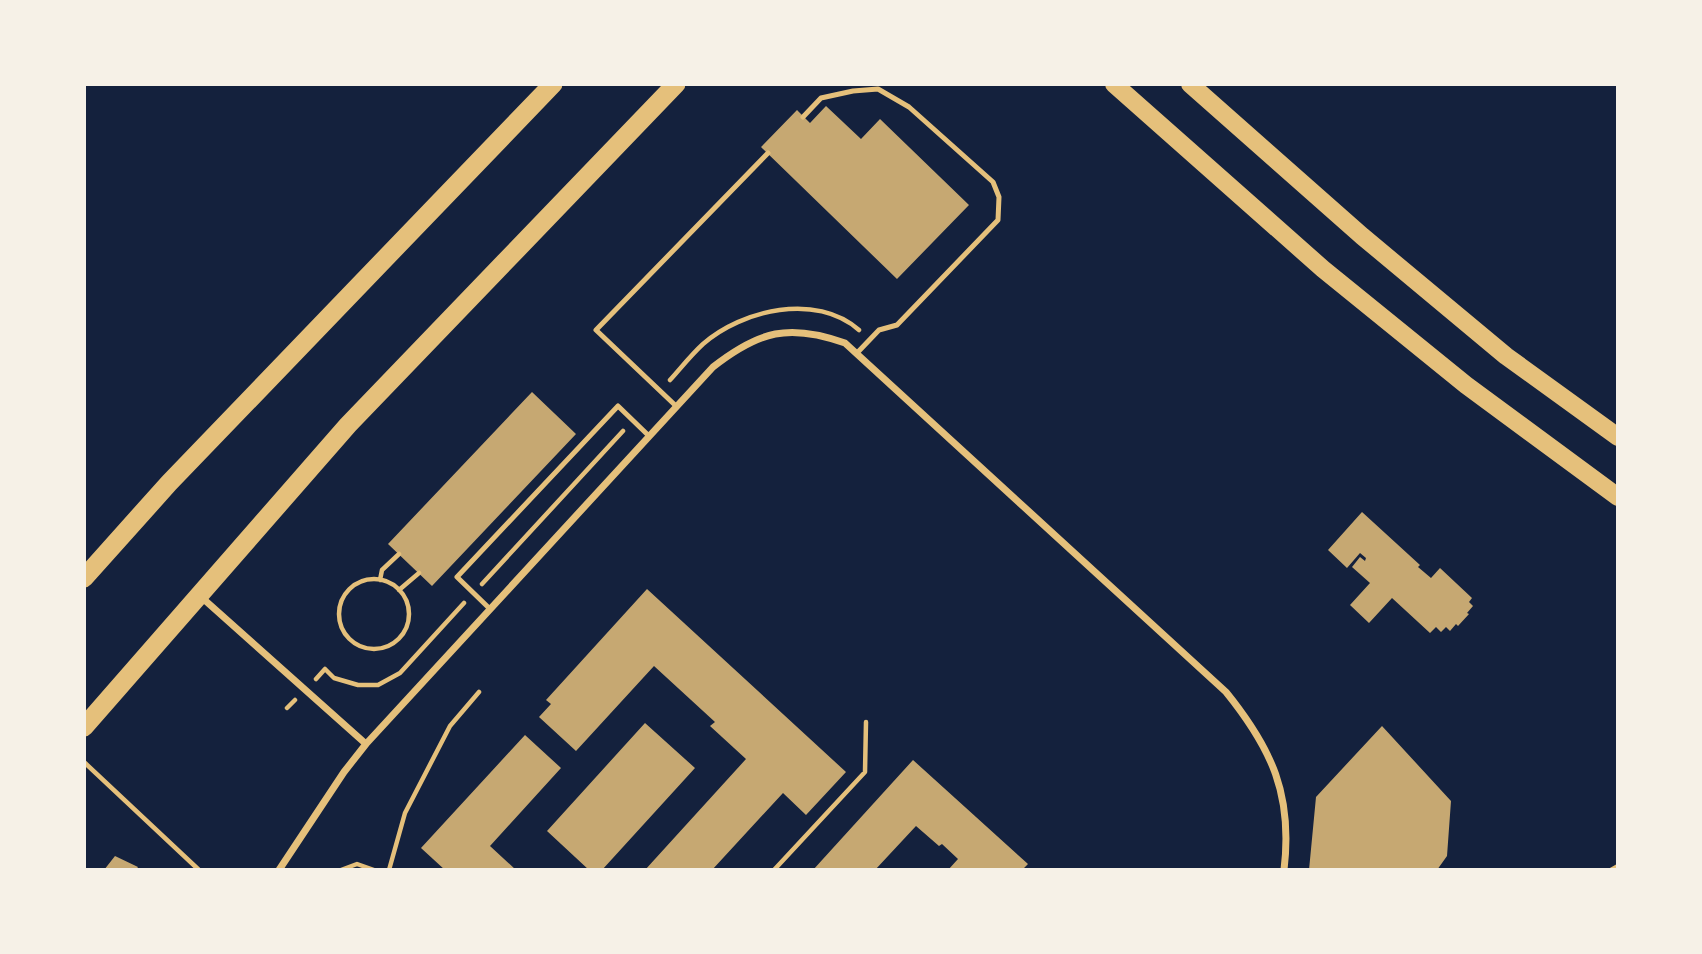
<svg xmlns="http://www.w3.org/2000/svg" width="1702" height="954" viewBox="0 0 1702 954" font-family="Jost,sans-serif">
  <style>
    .building { fill: #c6a872 }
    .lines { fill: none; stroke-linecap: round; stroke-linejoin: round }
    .path { stroke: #e5c07b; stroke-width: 4.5 }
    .service { stroke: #e5c07b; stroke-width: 5 }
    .minor { stroke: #e5c07b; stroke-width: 7 }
    .primary { stroke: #e5c07b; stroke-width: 18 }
    .trunk { stroke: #e5c07b; stroke-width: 19 }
  </style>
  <rect width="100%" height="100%" fill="#14213d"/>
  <!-- building -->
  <path class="building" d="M 826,106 L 861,139 L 880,119 L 969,205 L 897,279 L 761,147 L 797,110 L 810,123 Z
    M 532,392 L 576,434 L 432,586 L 388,544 Z
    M 1362,512 L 1420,565 L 1418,567 L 1431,578 L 1440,568 L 1472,598 L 1469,602 L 1473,606 L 1467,613 L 1469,614 L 1458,626 L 1456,624 L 1450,631 L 1446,627 L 1441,632 L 1436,627 L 1430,633 L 1392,598 L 1369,623 L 1350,605 L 1370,583 L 1352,567 L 1360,557 L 1365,561 L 1366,558 L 1360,553 L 1347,568 L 1328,550 Z
    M 647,589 L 846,772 L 806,815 L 783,793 L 712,870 L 645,870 L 746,759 L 710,726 L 715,722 L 654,666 L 576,751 L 539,717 L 551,704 L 546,700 Z
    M 645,723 L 695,768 L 602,870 L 589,870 L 547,831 Z
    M 1382,726 L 1451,801 L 1447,856 L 1437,870 L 1309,870 L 1316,797 Z
    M 525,735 L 561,768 L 490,846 L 516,870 L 445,870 L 421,848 Z
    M 913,760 L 1028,864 L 1022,870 L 948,870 L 958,859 L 942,844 L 939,846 L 916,826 L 875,870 L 813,870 Z
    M 115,856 L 138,867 L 136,870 L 104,870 Z"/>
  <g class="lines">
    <!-- path -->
    <path class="path" d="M 670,380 C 680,369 691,355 703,344 C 742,310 816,292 859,330
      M339 614a35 35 0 1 1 70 0a35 35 0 1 1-70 0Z
      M 380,580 L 382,570 L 399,554
      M 482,584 L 623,431
      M 399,590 L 419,573
      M 316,679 L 325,669 L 334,678 L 358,685 L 378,685 L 400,673 L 464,603
      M 287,708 L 295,700
      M 84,762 L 199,870
      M 341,870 L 357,864 L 374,870
      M 389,870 L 405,813 L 450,726 L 479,692
      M 774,870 L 865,772 L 866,722
      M 1611,870 L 1618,866"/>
    <!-- service -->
    <path class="service" d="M 803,117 L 821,98 L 853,91 L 878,89 L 909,107 L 993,182 L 999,197 L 998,220 L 897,325 L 879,330 L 857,353
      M 676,406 L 596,330 L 768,153
      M 490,609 L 457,577 L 618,406 L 649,436"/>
    <!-- minor -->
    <path class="minor" d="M 199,595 L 366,744
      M 279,870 L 344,772 L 366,744 L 713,367 C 759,331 789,323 845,343 L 1226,692 C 1272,749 1293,795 1284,870"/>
    <!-- primary -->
    <path class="primary" d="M 1114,84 L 1323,269 L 1466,385 L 1618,497
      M 1190,84 L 1362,236 L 1506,356 L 1618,437"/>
    <!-- trunk -->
    <path class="trunk" d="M 84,578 L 169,483 L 553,84
      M 84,727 L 348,425 L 676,84"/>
  </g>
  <!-- border -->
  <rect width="1702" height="954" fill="none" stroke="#f6f1e7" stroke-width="172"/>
</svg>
